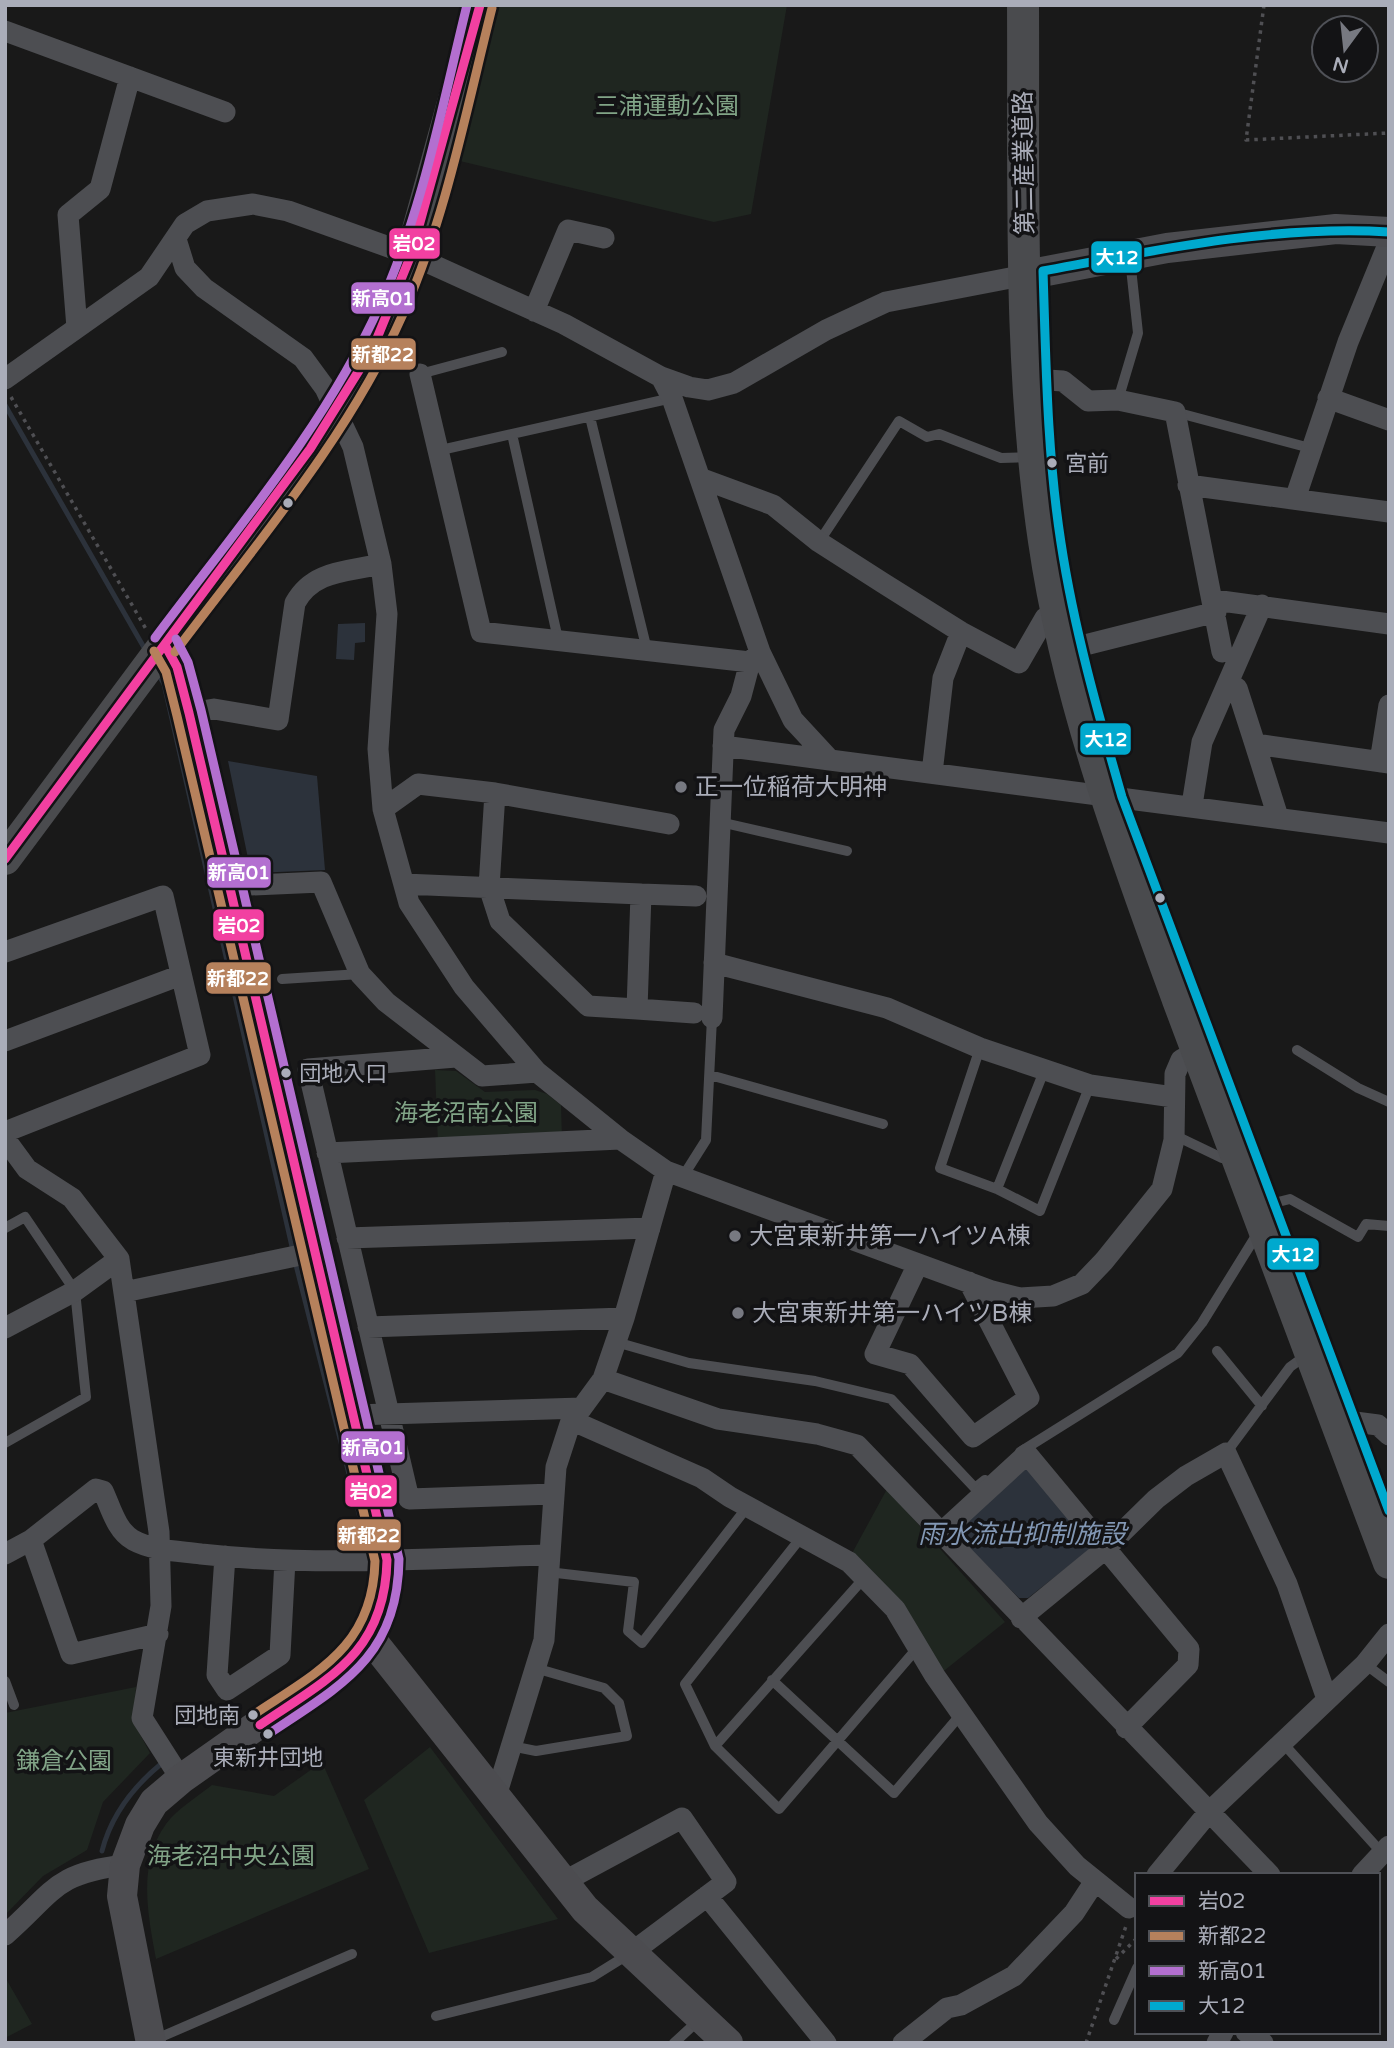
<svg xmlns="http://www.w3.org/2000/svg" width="1394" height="2048" viewBox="0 0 1394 2048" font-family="'Varela Round','Noto Sans JP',sans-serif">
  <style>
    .green { fill: #1f2620 }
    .water { fill: #2c323b }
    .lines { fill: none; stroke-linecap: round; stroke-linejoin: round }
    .stream { stroke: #2c323b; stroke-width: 5 }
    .path { stroke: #4f4f53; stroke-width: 3.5; stroke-dasharray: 3.5 5; stroke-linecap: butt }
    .lane { stroke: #4d4e52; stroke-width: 10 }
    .street { stroke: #4d4e52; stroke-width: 21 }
    .secondary { stroke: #4c4c50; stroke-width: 30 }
    .primary { stroke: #4a4b4e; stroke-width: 32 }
    .bus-1-casing { stroke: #131315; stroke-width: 14 }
    .bus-2-casing { stroke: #131315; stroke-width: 14 }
    .bus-3-casing { stroke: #131315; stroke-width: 14 }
    .bus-4-casing { stroke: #131315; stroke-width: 14 }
    .bus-1 { stroke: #f240a1; stroke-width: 9 }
    .bus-2 { stroke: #b6815c; stroke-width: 9 }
    .bus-3 { stroke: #b36fd0; stroke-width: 9 }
    .bus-4 { stroke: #00a9ce; stroke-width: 9 }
    .bus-dot { fill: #aaadb9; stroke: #131315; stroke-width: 2.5 }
    .poi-dot { fill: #777981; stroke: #131315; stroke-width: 2.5 }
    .labels { text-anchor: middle; stroke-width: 7; stroke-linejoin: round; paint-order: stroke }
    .bus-label { font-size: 22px; fill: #aaadb9; stroke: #131315; text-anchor: start }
    .park-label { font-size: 24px; fill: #81a487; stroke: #131315 }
    .street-label { font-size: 24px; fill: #aaadb9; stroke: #131315 }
    .poi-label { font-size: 24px; fill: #aaadb9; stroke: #131315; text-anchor: start }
    .water-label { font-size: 26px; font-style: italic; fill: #8297b4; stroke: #131315 }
    .line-badge { stroke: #131315; stroke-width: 2.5 }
    .badge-label { font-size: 19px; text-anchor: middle; font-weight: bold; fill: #fff }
  </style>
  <rect width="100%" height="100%" fill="#191919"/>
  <!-- green -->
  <path class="green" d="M 500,5 L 787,5 L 751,214 L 714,222 L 460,161 L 469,117 Z
    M 435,1070 L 456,1071 L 485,1092 L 535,1090 L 547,1094 L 561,1105 L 562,1139 L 438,1143 Z
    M 887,1489 L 1005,1622 L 940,1674 L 850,1557 Z
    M 136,1687 L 134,1723 L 150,1753 L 103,1802 L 87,1850 L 43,1876 L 5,1915 L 5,1713 Z
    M 430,1747 L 558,1919 L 429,1953 L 364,1800 Z
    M 322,1762 L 369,1869 L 156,1959 C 148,1915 137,1864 166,1824 C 177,1809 197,1797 212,1785 L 274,1796 Z
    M 5,1977 L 32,2024 L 5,2038 Z"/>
  <!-- water -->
  <path class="water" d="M 365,623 L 365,642 L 355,643 L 354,660 L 336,659 L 338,624 Z
    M 228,761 L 317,776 L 325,870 L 251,873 Z
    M 1021,1468 L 1031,1469 L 1089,1541 L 1089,1550 L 1028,1598 L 1019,1598 L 957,1537 L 957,1527 Z"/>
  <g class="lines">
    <!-- stream -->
    <path class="stream" d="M 5,405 L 146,651
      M 157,672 L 164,684 L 293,1251
      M 295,1261 L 369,1553
      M 102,1851 C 111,1816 133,1787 161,1764"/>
    <!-- path -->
    <path class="path" d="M 1264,5 L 1246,140 L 1389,133
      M 11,397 L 146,629
      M 1116,1959 L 1137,1938
      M 1086,2043 L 1126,1926"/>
    <!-- lane -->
    <path class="lane" d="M 420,374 L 502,352
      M 1118,400 L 1138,333 L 1130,259
      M 1175,412 L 1310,448
      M 590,417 L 647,650
      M 512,434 L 558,639
      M 441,450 L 672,398
      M 819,542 L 899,421 L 927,437 L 939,434 L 1001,458 L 1032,457
      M 720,822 L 847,851
      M 282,979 L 360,974
      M 980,1048 L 940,1168 L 997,1189 L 1040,1211 L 1090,1085
      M 1297,1050 L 1358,1088 L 1389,1102
      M 710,1075 L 883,1124
      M 1174,1135 L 1222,1158 L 1231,1159
      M 682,1178 L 706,1140 L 712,1018
      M 997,1189 L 1044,1071
      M 1274,1203 L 1290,1199 L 1358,1237 L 1366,1224 L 1389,1226
      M 5,1228 L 25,1217 L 75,1291 L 86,1397 L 5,1443
      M 616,1342 L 689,1363 L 815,1381 L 891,1399 L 975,1488 L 985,1480
      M 1217,1351 L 1262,1406
      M 1020,1452 L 1178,1353 L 1202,1323 L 1259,1231
      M 1226,1453 L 1290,1367 L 1308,1354
      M 548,1572 L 634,1582 L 628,1631 L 642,1643 L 748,1506
      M 865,1577 L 715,1746 L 779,1809 L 919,1646
      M 1365,1664 L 1389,1682
      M 772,1680 L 894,1793 L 962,1713
      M 5,1681 L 14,1705
      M 1281,1741 L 1382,1853
      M 511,1746 L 536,1751 L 627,1736 L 619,1703 L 604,1688 L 535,1668
      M 715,1746 L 685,1684 L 803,1535
      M 436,2016 L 592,1977 L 629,1954
      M 1114,2020 L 1137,1968
      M 154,2040 L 352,1954
      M 674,2043 L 700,2019"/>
    <!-- street -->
    <path class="street" d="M 5,31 L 225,112
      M 176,239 L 185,268 L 204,288 L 303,358 L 325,388 L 353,447 L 381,564 L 387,614 L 378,749 L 383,809 L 409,903 L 464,987 L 537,1072 L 620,1139 L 666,1171 L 992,1291 L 1020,1298 L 1053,1296 L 1082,1284 L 1104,1261 L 1162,1189 L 1174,1140 L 1175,1074 L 1181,1060 L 1197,1051
      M 534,311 L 568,230 L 604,238
      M 77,328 L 68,215 L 100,189 L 130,77
      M 420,374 L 481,632 L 750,662 L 760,652
      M 661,377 L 672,398 L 760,652 L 793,720 L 830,760 L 1389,833
      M 5,379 L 149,277 L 185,224 L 207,211 L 253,204 L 288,211 L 411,255 L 564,324 L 661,377 L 689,387 L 708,390 L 734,383 L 826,330 L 886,302 L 1026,275
      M 1047,380 L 1063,381 L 1088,401 L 1118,400 L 1175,412 L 1222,652
      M 1328,398 L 1389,420
      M 700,478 L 773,505 L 819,542 L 883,583 L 961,632 L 1019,663 L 1045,618 L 1057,612
      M 1188,485 L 1389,512
      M 1295,499 L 1348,342 L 1389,242
      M 1214,600 L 1389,624
      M 1081,646 L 1216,612
      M 1237,688 L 1255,744 L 1389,763
      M 189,713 L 214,709 L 278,720 L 295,603 C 313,570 347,572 381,564
      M 1255,744 L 1278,817
      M 723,746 L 830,760
      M 1380,762 L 1389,705
      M 932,773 L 943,678 L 961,632
      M 495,793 L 489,887 L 500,921 L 588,1006 L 637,1009
      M 1192,805 L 1202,742 L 1262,605
      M 383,809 L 418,784 L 495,793 L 669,824
      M 404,884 L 641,894
      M 229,886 L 321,882 L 360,974 L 386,1002 L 482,1076 L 537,1072
      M 5,952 L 163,896 L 200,1055 L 5,1132
      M 714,963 L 887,1008 L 980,1048 L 1090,1085 L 1173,1097
      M 694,1013 L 637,1009 L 641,894 L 696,896
      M 712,1018 L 724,730 L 741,696 L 750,662
      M 5,1041 L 181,975
      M 456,1057 L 308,1069 L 409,1499 L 554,1494
      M 5,1139 L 27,1169 L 72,1198 L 119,1259 L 159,1532 L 161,1606 L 142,1718 L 181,1779
      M 327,1153 L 620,1139
      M 347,1238 L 650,1228
      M 918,1264 L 875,1354 L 910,1364 L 973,1437 L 1029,1398 L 969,1282
      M 124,1292 L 315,1252
      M 368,1327 L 624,1318
      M 5,1328 L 75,1291 L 119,1259
      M 603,1379 L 718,1419 L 817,1434 L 857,1445 L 1270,1875
      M 354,1415 L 582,1408
      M 573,1421 L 702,1478 L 730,1497 L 849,1562 L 895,1609 L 935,1676 L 1038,1823 L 1077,1866 L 1129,1908
      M 1355,1422 L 1378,1425 L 1389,1435
      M 941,1533 L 1027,1454 L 1189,1649 L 1188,1665 L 1126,1728
      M 31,1540 L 71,1654 L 158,1634
      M 5,1554 L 31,1540 L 96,1489 L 103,1491 C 111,1508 116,1530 133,1540 C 153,1551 179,1551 201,1554 C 316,1567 433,1558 548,1555
      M 225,1556 L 217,1675 L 227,1690 L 280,1655 L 285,1560
      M 1021,1618 L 1104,1550 L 1156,1499 L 1186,1476 L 1226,1453 L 1287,1584 L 1327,1699
      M 496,1796 L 544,1640 L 556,1467 L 570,1424 L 603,1379 L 624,1318 L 666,1171
      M 1157,1875 L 1208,1813 L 1365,1664 L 1389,1634
      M 1362,1875 L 1389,1846
      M 563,1882 L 682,1818 L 726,1882 L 631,1953
      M 707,1896 L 826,2043
      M 5,1935 C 54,1892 54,1873 125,1865
      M 1246,2032 L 1263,2043
      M 903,2043 L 947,2008 L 961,2005 L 1014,1976 L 1074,1913 L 1095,1881
      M 1217,2043 L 1223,2032"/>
    <!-- secondary -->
    <path class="secondary" d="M 1026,275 L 1167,248 L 1336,229 L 1389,232
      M 370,1638 L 585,1909 L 728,2043
      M 151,2043 L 122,1896 L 125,1865 L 140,1825 L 154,1802 L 181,1779 L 351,1659 C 386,1622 392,1590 384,1540 L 189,713 L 177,667 L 165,645"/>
    <!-- primary -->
    <path class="primary" d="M 1023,5 C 1024,183 1018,365 1044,541 C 1067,700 1123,849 1178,1000 C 1247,1188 1319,1375 1389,1563
      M 5,859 L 310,449 L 373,348 L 411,255 L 480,5"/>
    <defs>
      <path id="bus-1" d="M 165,645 L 177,667 L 189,713 L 387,1560 C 385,1653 329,1678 260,1725
        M 5,859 L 310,449 L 373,348 L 411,255 L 480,5"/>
      <path id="bus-2" d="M 154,651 L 166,672 L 177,716 L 375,1561 C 373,1647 317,1672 253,1715
        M 175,652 C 256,544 348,438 403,314 C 446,217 466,111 492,8"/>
      <path id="bus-3" d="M 155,638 C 235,531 325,427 380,305 C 423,210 442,106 467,5
        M 176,639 L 188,662 L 201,710 L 399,1559 C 398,1658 340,1686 267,1735"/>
      <path id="bus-4" d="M 1389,232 C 1273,225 1156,250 1043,271 C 1046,362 1047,453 1061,543 C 1074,629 1098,713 1122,797 L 1389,1511"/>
    </defs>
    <!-- bus-1 casing -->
    <use href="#bus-1" class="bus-1-casing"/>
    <!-- bus-2 casing -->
    <use href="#bus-2" class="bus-2-casing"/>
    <!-- bus-3 casing -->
    <use href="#bus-3" class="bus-3-casing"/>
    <!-- bus-4 casing -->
    <use href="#bus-4" class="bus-4-casing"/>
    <!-- bus-1 -->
    <use href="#bus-1" class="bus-1"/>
    <!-- bus-2 -->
    <use href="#bus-2" class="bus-2"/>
    <!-- bus-3 -->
    <use href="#bus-3" class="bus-3"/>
    <!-- bus-4 -->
    <use href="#bus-4" class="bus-4"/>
  </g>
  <!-- markers -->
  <g class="bus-dot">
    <circle cx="1052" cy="463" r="6"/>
    <circle cx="288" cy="503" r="6"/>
    <circle cx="1160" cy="898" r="6"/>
    <circle cx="286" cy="1073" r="6"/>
    <circle cx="253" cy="1715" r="6"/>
    <circle cx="268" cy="1734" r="6"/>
  </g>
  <g class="poi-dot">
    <circle cx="681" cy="787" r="7"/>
    <circle cx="735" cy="1236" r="7"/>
    <circle cx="738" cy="1313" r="7"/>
  </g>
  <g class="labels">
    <!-- bus labels -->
    <g class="bus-label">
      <text x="1065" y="471">宮前</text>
      <text x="299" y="1081">団地入口</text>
      <text x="240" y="1723" text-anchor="end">団地南</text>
      <text x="268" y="1765" text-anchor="middle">東新井団地</text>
    </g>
    <!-- park labels -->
    <g class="park-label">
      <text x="667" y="114">三浦運動公園</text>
      <text x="466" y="1121">海老沼南公園</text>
      <text x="64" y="1769">鎌倉公園</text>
      <text x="231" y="1864">海老沼中央公園</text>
    </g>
    <!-- street labels -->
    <g class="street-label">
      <text transform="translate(1024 163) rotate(-91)" y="8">第二産業道路</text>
    </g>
    <!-- poi labels -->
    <g class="poi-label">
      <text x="695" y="795">正一位稲荷大明神</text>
      <text x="749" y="1244">大宮東新井第一ハイツA棟</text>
      <text x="752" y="1321">大宮東新井第一ハイツB棟</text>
    </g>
    <!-- water labels -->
    <g class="water-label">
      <text x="1022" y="1543">雨水流出抑制施設</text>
    </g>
  </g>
  <g class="line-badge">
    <rect x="388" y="227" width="53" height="33" rx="7" fill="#f240a1"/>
    <rect x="1090" y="240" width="53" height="34" rx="7" fill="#00a9ce"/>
    <rect x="350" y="281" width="66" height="34" rx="7" fill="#b36fd0"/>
    <rect x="350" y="337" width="67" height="34" rx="7" fill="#b6815c"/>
    <rect x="1079" y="722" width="53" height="34" rx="7" fill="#00a9ce"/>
    <rect x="206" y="856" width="66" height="33" rx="7" fill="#b36fd0"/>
    <rect x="212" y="908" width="53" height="34" rx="7" fill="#f240a1"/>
    <rect x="205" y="961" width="67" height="34" rx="7" fill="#b6815c"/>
    <rect x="1266" y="1237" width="54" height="34" rx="7" fill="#00a9ce"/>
    <rect x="340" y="1430" width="66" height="34" rx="7" fill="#b36fd0"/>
    <rect x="344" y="1474" width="54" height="34" rx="7" fill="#f240a1"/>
    <rect x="336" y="1518" width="66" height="34" rx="7" fill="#b6815c"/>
  </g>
  <g class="badge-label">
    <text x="414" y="250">岩02</text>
    <text x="1117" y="264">大12</text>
    <text x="383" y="305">新高01</text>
    <text x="383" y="361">新都22</text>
    <text x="1106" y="746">大12</text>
    <text x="239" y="879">新高01</text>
    <text x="239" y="932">岩02</text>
    <text x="238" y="985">新都22</text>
    <text x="1293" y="1261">大12</text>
    <text x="373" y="1454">新高01</text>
    <text x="371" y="1498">岩02</text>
    <text x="369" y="1542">新都22</text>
  </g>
  <!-- border -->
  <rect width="1394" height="2048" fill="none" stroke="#aaadb9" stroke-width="14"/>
  <!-- legend -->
  <rect x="1135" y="1873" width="245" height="161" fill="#131315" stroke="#4f5157" stroke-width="2"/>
  <rect x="1149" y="1896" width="35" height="10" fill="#f240a1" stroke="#4f5157" stroke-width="2"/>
  <text x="1198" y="1908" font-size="21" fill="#aaadb9">岩02</text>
  <rect x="1149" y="1931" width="35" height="10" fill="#b6815c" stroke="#4f5157" stroke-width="2"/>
  <text x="1198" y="1943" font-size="21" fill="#aaadb9">新都22</text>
  <rect x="1149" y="1966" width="35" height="10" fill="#b36fd0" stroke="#4f5157" stroke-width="2"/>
  <text x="1198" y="1978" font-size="21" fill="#aaadb9">新高01</text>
  <rect x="1149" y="2001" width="35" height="10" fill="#00a9ce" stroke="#4f5157" stroke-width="2"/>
  <text x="1198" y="2013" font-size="21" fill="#aaadb9">大12</text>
  <!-- north arrow -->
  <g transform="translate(1345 49) rotate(195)"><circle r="33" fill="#131315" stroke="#4f5157" stroke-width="2"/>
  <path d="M0-5L12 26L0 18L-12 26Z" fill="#777981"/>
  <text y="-10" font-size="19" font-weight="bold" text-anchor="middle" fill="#aaadb9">N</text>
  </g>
</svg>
